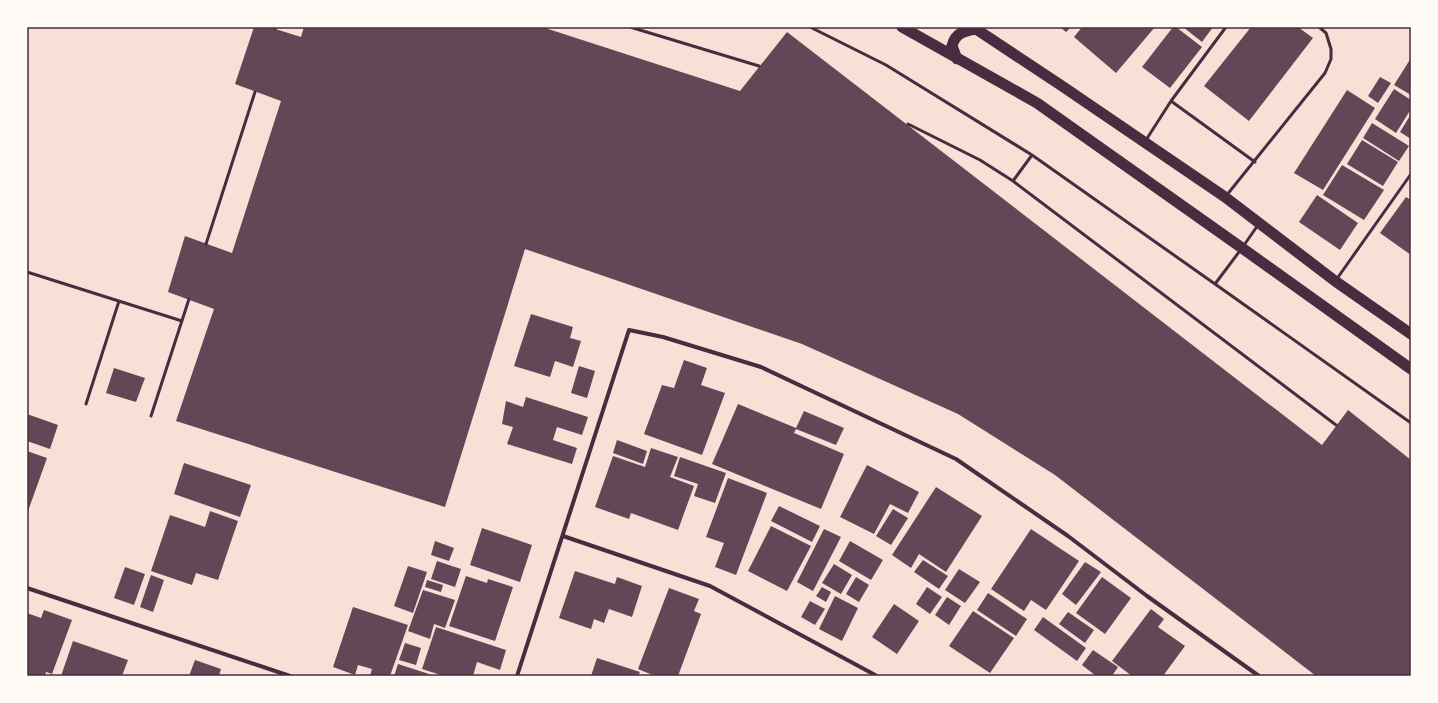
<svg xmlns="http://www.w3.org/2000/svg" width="1438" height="703" viewBox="0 0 1438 703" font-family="'Noto Sans',sans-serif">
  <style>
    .building { fill: #644757 }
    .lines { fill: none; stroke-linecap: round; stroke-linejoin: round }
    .service { stroke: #4a2c40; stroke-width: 3 }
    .minor { stroke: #4a2c40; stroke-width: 4 }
    .trunk { stroke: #4a2c40; stroke-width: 11 }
    .neatline { fill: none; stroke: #4a2c40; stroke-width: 1.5 }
  </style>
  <rect width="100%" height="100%" fill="#f7e1d7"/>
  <!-- building -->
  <path class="building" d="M 254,27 L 269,27 L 301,37 L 304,27 L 542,27 L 740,91 L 787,32 L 1322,445 L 1348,410 L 1411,460 L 1411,676 L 1316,676 L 1055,475 L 958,414 L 802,344 L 525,249 L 445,507 L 176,421 L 214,309 L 168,292 L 185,236 L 232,253 L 281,101 L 235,84 Z
    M 1060,27 L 1071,27 L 1066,32 Z
    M 1082,27 L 1155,27 L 1116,73 L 1074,37 Z
    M 1173,27 L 1176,27 L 1202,47 L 1170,88 L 1142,67 Z
    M 1183,27 L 1213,27 L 1202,42 Z
    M 1251,27 L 1298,27 L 1313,38 L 1249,121 L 1204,86 Z
    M 1411,58 L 1411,95 L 1394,85 Z
    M 1380,77 L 1391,83 L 1378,103 L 1368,96 Z
    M 1394,89 L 1411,100 L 1411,109 L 1396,133 L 1375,119 Z
    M 1347,90 L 1375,108 L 1323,190 L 1294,173 Z
    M 1411,114 L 1411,139 L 1400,132 Z
    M 1372,123 L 1409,146 L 1399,161 L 1363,138 Z
    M 1362,140 L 1398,162 L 1383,186 L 1347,164 Z
    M 1342,165 L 1384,190 L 1364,220 L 1323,195 Z
    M 1317,195 L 1358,223 L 1340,250 L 1299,222 Z
    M 1406,197 L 1411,200 L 1411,255 L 1380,233 Z
    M 531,314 L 573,327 L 570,338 L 581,341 L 573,367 L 555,361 L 550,377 L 514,366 Z
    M 684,360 L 707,368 L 701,385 L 725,393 L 702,455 L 644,434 L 662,385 L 674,388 Z
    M 579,366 L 595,371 L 587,398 L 571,393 Z
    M 114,368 L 145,378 L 136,402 L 106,393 Z
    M 526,397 L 588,417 L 582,435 L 557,427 L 553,440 L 577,448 L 572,464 L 507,444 L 513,427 L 502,424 L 506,401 L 523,407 Z
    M 738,404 L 796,428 L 804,411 L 844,428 L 836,445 L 796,429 L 794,433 L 844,454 L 821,509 L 712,464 Z
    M 27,414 L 58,425 L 50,449 L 27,441 Z
    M 617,440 L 647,451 L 643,464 L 613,453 Z
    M 651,448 L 678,457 L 670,477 L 694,486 L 678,530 L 631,513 L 629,519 L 595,507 L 613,456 L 645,467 Z
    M 27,451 L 47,458 L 27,514 Z
    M 680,457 L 726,473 L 715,503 L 694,496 L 698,484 L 674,476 Z
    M 184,463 L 251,485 L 240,517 L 174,494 Z
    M 867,465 L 919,492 L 908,513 L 890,504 L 874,534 L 840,517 Z
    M 728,478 L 767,493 L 736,575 L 715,567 L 724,543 L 706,537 Z
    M 936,487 L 982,516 L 946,572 L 919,554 L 911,568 L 892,555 Z
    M 779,506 L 820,526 L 812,542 L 771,521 Z
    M 893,509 L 908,518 L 891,545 L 876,536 Z
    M 210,511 L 238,521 L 218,580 L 196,573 L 192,585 L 151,571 L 170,515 L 205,527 Z
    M 771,526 L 811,546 L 787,591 L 748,571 Z
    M 482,528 L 532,545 L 520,582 L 470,565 Z
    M 824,529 L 841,537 L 813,591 L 797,582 Z
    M 1031,529 L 1079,561 L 1046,610 L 1031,600 L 1024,611 L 991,589 Z
    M 435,541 L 454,548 L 449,561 L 431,555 Z
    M 850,541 L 883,560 L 871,580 L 839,561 Z
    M 923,560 L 948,576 L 939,589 L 914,572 Z
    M 437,561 L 461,569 L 455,587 L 431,579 Z
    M 1085,562 L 1101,572 L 1076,605 L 1062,594 Z
    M 834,564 L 852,575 L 841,594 L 822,583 Z
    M 408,566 L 427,572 L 413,613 L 394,606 Z
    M 125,567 L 145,574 L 134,605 L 114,598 Z
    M 959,569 L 980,582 L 965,603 L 945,590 Z
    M 575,571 L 615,584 L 617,577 L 642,586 L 632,617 L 609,609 L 604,623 L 594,619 L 591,629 L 559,618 Z
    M 151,575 L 164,580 L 153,612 L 140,607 Z
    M 466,576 L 487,583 L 488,579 L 513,587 L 495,641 L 449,626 Z
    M 856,577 L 869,585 L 859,602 L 846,594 Z
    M 1102,577 L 1131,598 L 1105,634 L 1076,613 Z
    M 427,580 L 443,585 L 441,592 L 425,587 Z
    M 822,587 L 831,592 L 826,602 L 816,596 Z
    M 927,587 L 942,597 L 930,614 L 916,604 Z
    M 669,588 L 699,599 L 694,611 L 701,614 L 678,676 L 655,676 L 638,669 Z
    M 423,590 L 455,600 L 445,628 L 434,624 L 430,639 L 408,631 Z
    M 988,593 L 1027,619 L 1016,636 L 977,610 Z
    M 835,596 L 858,608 L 842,641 L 819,629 Z
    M 947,597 L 961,606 L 949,625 L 935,615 Z
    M 810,601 L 825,609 L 815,625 L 801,617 Z
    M 894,604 L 919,621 L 897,654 L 872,637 Z
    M 353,607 L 408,625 L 390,676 L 370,676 L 372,669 L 358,665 L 355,675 L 333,667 Z
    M 1151,609 L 1164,619 L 1158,627 L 1185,646 L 1163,676 L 1132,676 L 1112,661 Z
    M 44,610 L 72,620 L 52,674 L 46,672 L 45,676 L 27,676 L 27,613 L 41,618 Z
    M 973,611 L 1014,638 L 990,673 L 949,646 Z
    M 1068,612 L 1094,630 L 1085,643 L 1059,624 Z
    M 1043,617 L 1086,648 L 1077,661 L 1034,630 Z
    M 436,627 L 506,650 L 500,670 L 477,662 L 473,676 L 444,676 L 422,669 Z
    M 73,641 L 128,660 L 122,676 L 61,676 Z
    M 405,643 L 421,648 L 416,665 L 399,660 Z
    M 1093,650 L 1118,667 L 1112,676 L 1096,676 L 1082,665 Z
    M 597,658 L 640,672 L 638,676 L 591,676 Z
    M 195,660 L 221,669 L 219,676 L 189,676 Z
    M 398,664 L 429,674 L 428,676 L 394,676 Z"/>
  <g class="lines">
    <!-- service -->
    <path class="service" d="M 630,27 L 759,66
      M 810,27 L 886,65 L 1032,155 L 1215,284
      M 275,29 L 275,27
      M 1171,101 L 1255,162
      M 908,124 L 980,160 L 1013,181 L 1336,425
      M 1146,140 L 1171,101 L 1226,27
      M 1013,181 L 1032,155
      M 1226,196 L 1325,73 L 1331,59 L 1331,49 L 1326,33 L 1319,27
      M 1258,225 L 1242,248 L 1215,284 L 1411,423
      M 206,244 L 255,92
      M 27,272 L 182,321
      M 1336,280 L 1411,174
      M 86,404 L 119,301
      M 151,416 L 189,299"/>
    <!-- minor -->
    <path class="minor" d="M 563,536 L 710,586 L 877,676
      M 27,588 L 290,676
      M 517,676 L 629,330 L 663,337 L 761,367 L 956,459 L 1068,536 L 1147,596 L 1259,676"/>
    <!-- trunk -->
    <path class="trunk" d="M 902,27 L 1037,103 L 1242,248 L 1411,369
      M 973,27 L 1062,86 L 1225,197 L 1335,281 L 1411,334
      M 957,59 L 952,46 C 955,33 964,31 976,29"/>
  </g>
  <!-- border -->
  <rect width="1438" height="703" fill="none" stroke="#fffaf5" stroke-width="56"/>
  <rect x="28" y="28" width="1382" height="647" class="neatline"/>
</svg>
